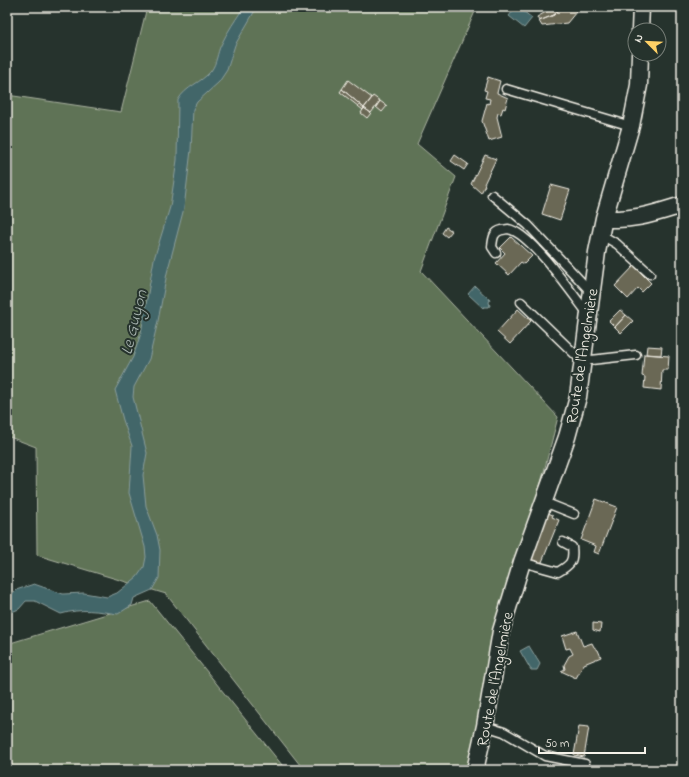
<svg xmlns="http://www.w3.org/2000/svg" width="689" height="777" viewBox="0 0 689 777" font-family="'Indie Flower',sans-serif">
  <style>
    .green { fill: #5f7357; stroke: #aab2a0 }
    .water { fill: #436669; stroke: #8a9e9c }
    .building { fill: #6b6854; stroke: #f4f1e8 }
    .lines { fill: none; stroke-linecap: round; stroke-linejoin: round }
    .service-casing { stroke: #f4f1e8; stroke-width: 11 }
    .minor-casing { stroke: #f4f1e8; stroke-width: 19 }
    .service { stroke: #26332d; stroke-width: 8 }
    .minor { stroke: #26332d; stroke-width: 16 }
    .labels { text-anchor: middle; stroke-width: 4; stroke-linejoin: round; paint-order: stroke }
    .street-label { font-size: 16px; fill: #f4f1e8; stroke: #26332d }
    .water-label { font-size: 17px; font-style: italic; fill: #adb9b5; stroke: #26332d }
  </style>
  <rect width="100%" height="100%" fill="#26332d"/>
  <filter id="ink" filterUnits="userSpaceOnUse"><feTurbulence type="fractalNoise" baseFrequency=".025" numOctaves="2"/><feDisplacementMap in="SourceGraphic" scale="8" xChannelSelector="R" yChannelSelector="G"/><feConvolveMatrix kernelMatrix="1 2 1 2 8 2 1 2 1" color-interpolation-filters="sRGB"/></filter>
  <g filter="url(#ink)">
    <!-- green -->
    <path class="green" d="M 147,7 L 477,7 L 417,144 L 456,177 L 421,271 L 558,417 L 467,770 L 304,770 L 166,594 L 37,555 L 36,447 L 7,436 L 7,95 L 121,112 Z
      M 150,601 L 286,770 L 7,770 L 7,644 Z"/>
    <!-- water -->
    <path class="water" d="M 244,7 L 257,7 L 235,45 L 227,70 L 219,82 L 197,102 L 193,109 L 191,150 L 184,208 L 167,273 L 158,321 L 149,359 L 134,387 L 133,397 L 147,453 L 143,475 L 146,506 L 157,535 L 160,550 L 159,578 L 152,590 L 134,598 L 132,605 L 118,614 C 97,611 82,608 61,614 L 35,601 L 26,601 L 19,609 L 9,613 L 7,618 L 7,599 L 16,590 L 34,584 L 63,594 L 84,593 L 107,597 L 117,593 L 137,577 L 144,567 L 146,557 L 145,547 L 129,493 L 132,446 L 123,420 L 115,390 L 133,357 L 141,333 L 154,259 L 170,207 L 177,160 L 178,100 C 186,86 201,83 211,71 C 217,63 217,53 221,45 C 227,32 236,19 244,7 Z
      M 516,7 L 518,7 L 532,18 L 524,28 L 509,16 Z
      M 475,286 L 490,300 L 489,302 L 490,306 L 488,307 L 484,307 L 483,308 L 468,294 Z
      M 529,646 L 540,664 L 537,670 L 531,670 L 520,651 Z"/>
    <!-- building -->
    <path class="building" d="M 553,7 L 561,7 L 554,15 L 539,21 L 537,17 L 551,9 Z
      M 561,7 L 576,7 L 574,10 L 576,12 L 567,23 L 542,26 L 539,21 L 554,15 Z
      M 488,77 L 500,81 L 497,93 L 508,98 L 505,109 L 503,108 L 501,114 L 498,113 L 497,117 L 502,137 L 489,141 L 482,121 L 487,103 L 489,104 L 490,99 L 485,98 L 487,91 L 484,90 Z
      M 348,80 L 372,98 L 364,108 L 342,89 Z
      M 342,89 L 364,108 L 363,110 L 340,92 Z
      M 373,96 L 380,101 L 371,113 L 364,108 Z
      M 380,101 L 387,106 L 382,112 L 376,107 Z
      M 364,108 L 371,113 L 367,118 L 361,113 Z
      M 455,155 L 468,164 L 464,170 L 451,161 Z
      M 485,155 L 496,159 L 484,184 L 485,185 L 481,193 L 471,184 Z
      M 551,185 L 570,190 L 560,220 L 542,214 Z
      M 446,227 L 452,231 L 447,237 L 442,233 Z
      M 511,237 L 532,256 L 524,264 L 521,262 L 509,275 L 496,263 L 505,253 L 500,248 Z
      M 634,266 L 651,283 L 642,292 L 638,288 L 628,299 L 615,286 Z
      M 518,309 L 531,321 L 510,344 L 497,332 Z
      M 620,310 L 626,315 L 615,327 L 609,321 Z
      M 626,315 L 633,321 L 621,333 L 615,327 Z
      M 647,346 L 662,347 L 661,355 L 646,354 Z
      M 644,354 L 669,356 L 668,370 L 662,370 L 661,390 L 644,388 L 645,377 L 642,376 Z
      M 596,499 L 617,507 L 599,554 L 594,552 L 596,546 L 581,540 Z
      M 548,513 L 553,515 L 552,517 L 559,520 L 542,562 L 540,563 L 532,560 L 531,558 Z
      M 593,623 L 601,624 L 600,632 L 593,630 Z
      M 577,631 L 583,646 L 592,643 L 594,647 L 598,650 L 601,657 L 584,664 L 576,678 L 561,671 L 565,669 L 564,665 L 569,656 L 573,654 L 570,648 L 566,649 L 562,636 Z
      M 579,726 L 589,727 L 584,757 L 574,755 Z"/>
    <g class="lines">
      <defs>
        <path id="service" d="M 506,89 L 631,126
          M 492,195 L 528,225 L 591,292
          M 600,234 L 617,244 L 650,274
          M 496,253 L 492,247 C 493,239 493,232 502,230 C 504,230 506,229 508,229 C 530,232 574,296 588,314
          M 521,302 L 582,361 L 636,355
          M 544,502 L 574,514
          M 522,562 L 558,572 C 570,565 574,562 572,547 L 563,542
          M 485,726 L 504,732 L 545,756 L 585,764 L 584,770"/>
        <path id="minor" d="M 640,30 L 641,7
          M 604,218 C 631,222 656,213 682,205
          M 475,770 L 485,726 L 501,631 L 522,562 L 567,437 L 578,397 L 597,252 L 604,218 L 631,126 L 639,85 L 640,54"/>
      </defs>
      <!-- service casing -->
      <use href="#service" class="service-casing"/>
      <!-- minor casing -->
      <use href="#minor" class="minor-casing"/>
      <!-- service -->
      <use href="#service" class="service"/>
      <!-- minor -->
      <use href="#minor" class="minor"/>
    </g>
  </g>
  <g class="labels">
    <!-- street labels -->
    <g class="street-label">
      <text transform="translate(581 356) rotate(-81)" y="6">Route de l'Angelmière</text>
      <text transform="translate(494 679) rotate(-79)" y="6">Route de l'Angelmière</text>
    </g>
    <!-- water labels -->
    <g class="water-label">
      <text transform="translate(133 322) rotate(-76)" y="6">Le Guyon</text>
    </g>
  </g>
  <!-- margin -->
  <rect width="689" height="777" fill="none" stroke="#26332d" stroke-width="24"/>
  <rect x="12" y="12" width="665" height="753" fill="none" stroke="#f4f1e8" stroke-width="1.5" filter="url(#ink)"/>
  <!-- north arrow -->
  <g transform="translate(647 42) rotate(294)"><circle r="19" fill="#26332d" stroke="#787f78"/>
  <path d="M0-3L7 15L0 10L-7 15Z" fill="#ffd166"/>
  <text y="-6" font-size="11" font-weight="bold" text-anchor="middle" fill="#f4f1e8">N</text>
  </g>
  <!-- scale -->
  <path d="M539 747v6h106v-6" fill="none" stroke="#f4f1e8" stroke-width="2"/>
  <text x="545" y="747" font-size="12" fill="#f4f1e8" stroke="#26332d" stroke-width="3" paint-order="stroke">50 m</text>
</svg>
